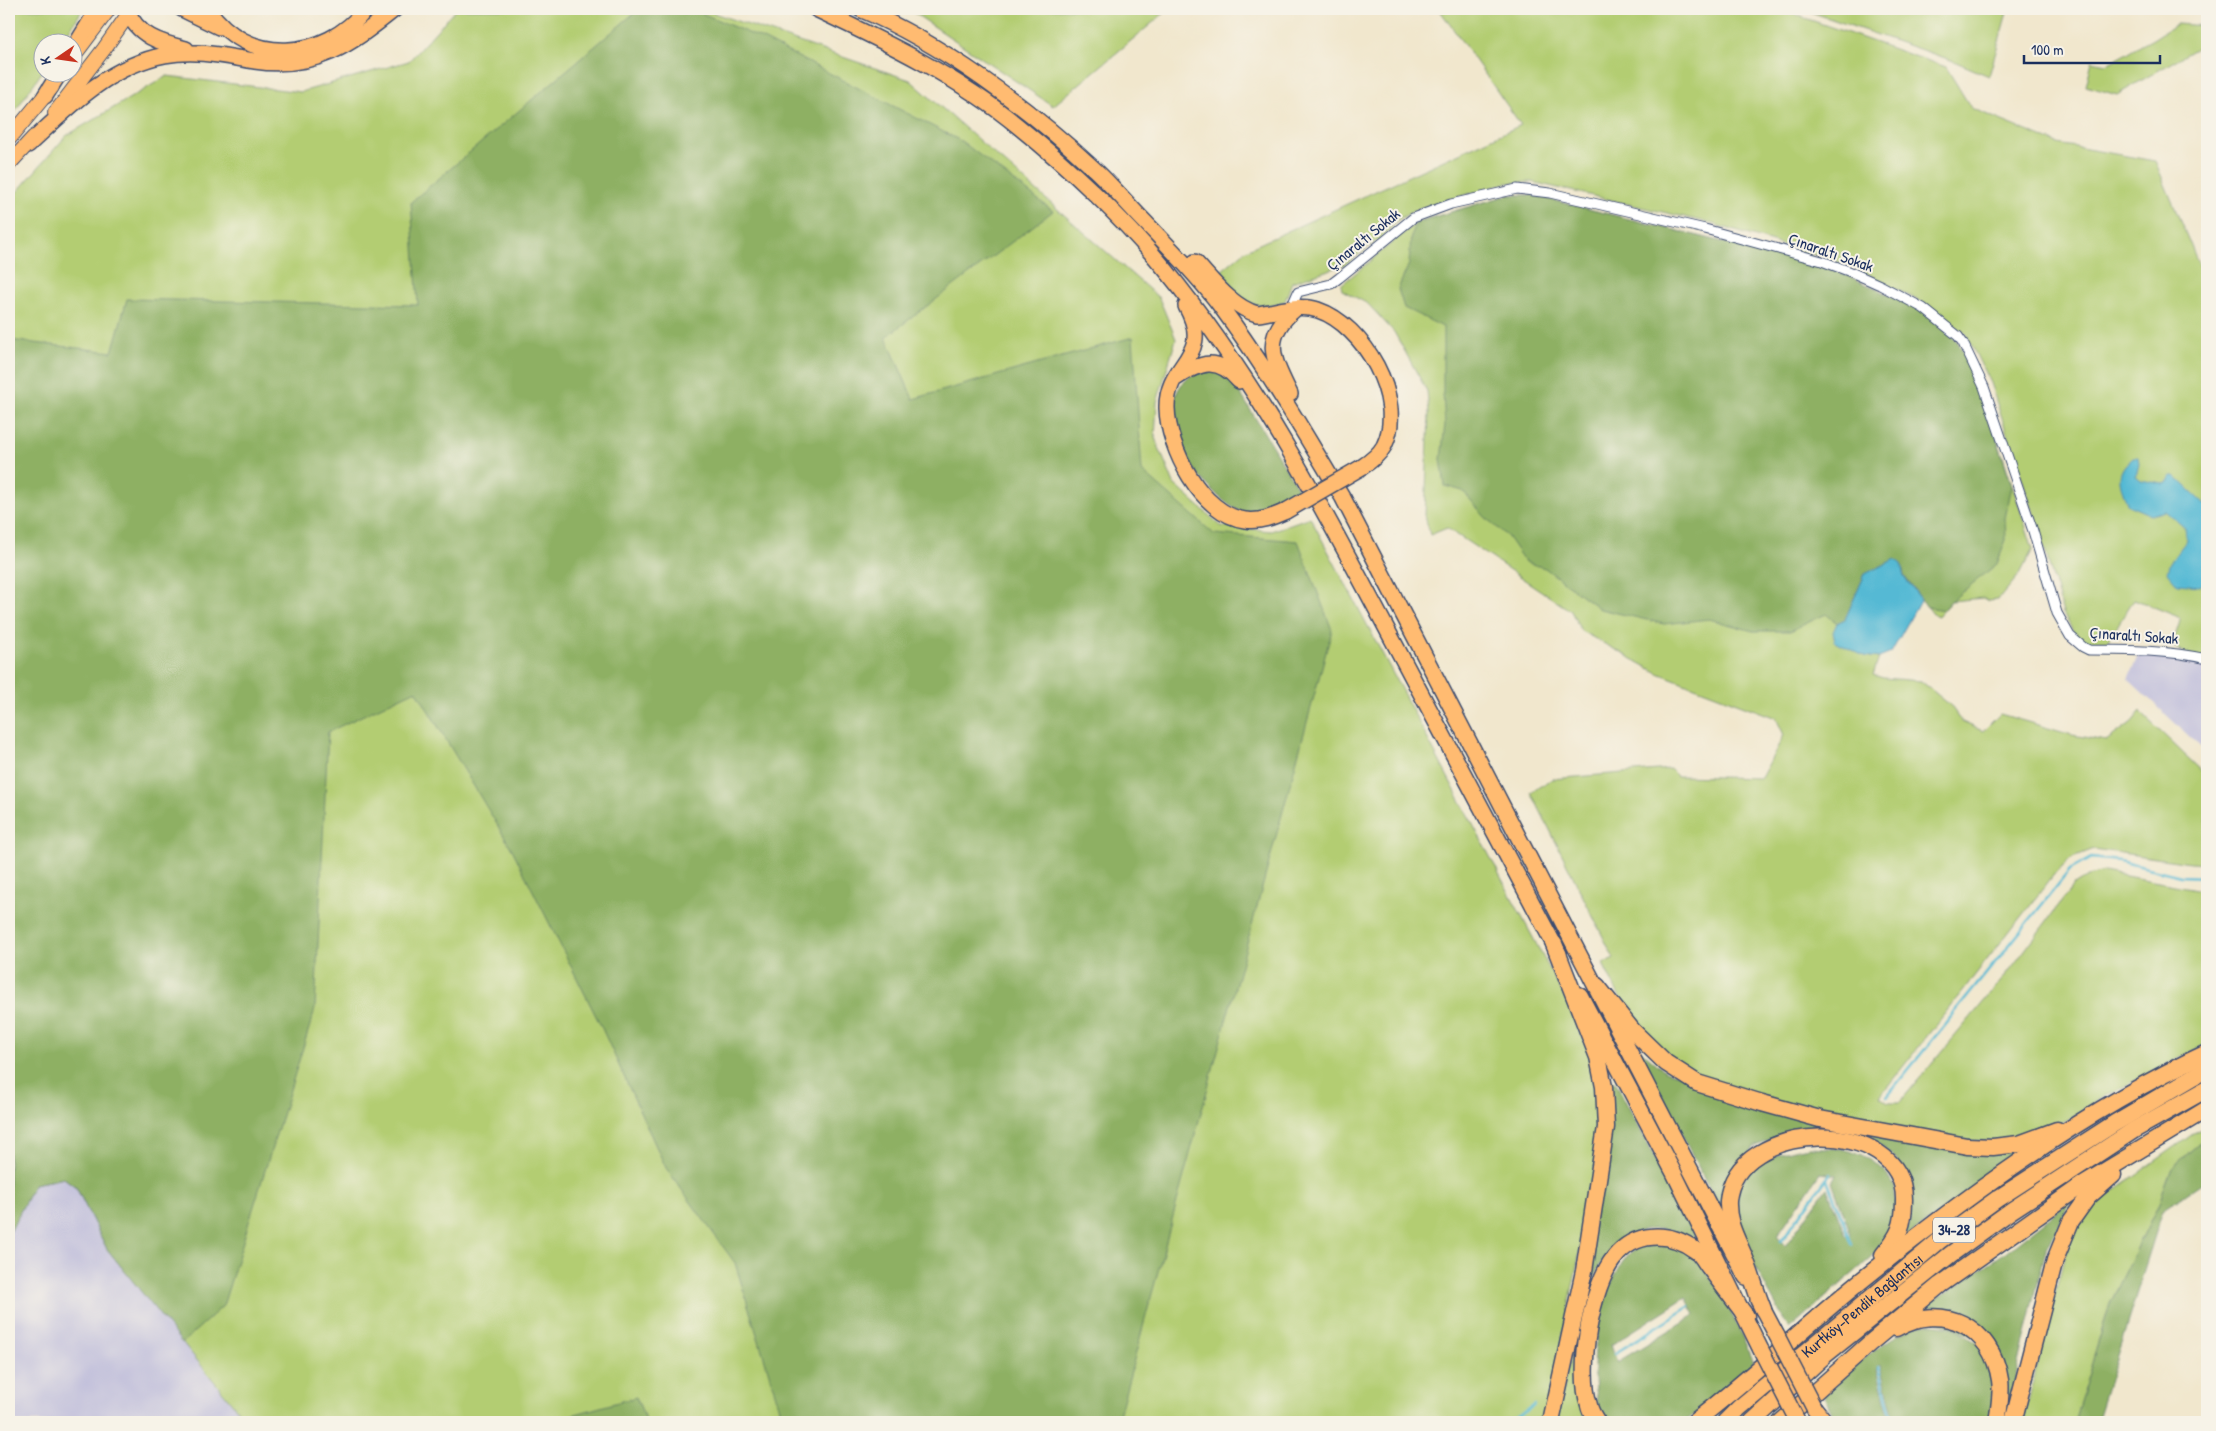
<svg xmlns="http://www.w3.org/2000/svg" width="2216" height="1431" viewBox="0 0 2216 1431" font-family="'Patrick Hand',sans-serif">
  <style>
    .industrial { fill: #c3c1db }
    .green { fill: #b3cd72; stroke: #677e68 }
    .forest { fill: #8eb064; stroke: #547061; fill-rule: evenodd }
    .water { fill: #55b9d4; stroke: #387499 }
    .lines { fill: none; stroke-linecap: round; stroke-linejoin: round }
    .stream { stroke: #55b9d4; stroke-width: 2.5 }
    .minor-casing { stroke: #3b4b6f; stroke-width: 11 }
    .primary-casing { stroke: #3b4b6f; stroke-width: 16 }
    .trunk-casing { stroke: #3b4b6f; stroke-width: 18 }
    .motorway-casing { stroke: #3b4b6f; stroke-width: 19 }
    .minor { stroke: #fff; stroke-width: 9 }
    .primary { stroke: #ffbb71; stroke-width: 14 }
    .trunk { stroke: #ffbb71; stroke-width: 15 }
    .motorway { stroke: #ffbb71; stroke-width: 16 }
    .trunk-bridge-casing { stroke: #3b4b6f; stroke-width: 18; stroke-linecap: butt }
    .trunk-bridge { stroke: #ffbb71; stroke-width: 15 }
    .labels { text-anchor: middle; stroke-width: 4; stroke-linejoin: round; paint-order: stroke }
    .shield { fill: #f7f3e8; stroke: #5d6a87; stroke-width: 1 }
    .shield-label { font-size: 15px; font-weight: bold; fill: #1b2f5e }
    .street-label { font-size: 16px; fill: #1b2f5e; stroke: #f7f3e8 }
  </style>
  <rect width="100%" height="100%" fill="#f7f3e8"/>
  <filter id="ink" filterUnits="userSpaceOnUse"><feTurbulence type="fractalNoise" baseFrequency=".02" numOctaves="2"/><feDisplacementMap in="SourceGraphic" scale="10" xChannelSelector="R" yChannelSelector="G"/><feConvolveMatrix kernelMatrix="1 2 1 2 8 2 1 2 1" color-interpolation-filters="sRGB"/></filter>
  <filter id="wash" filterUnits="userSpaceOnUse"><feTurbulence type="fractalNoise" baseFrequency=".0096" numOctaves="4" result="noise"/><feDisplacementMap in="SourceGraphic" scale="20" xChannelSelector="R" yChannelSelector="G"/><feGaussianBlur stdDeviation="1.12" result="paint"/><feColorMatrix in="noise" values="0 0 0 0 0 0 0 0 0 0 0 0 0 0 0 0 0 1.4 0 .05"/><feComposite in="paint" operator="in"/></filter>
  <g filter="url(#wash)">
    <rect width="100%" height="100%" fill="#f1e7cd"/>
    <!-- industrial -->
    <path class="industrial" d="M 2138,655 L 2193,661 L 2207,668 L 2207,753 L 2128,679 Z
      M 64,1177 L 76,1187 L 107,1249 L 247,1422 L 9,1422 L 9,1234 L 34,1184 Z"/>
    <!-- green -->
    <path class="green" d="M 9,9 L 83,9 L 62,42 L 42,42 L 42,72 L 9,120 Z
      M 456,9 L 702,9 L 910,80 L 1159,298 L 1176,339 L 1157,402 L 1155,438 L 1174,484 L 1221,526 L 1271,531 L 1310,517 L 1566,1000 L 1589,1051 L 1597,1079 L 1600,1137 L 1587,1217 L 1545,1422 L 247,1422 L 107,1249 L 76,1187 L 64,1178 L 34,1184 L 9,1234 L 9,201 L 66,136 L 167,76 L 301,92 L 409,61 Z
      M 908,9 L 1169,9 L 1053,106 Z
      M 1439,9 L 1779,9 L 1946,67 L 1971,108 L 2058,144 L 2155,161 L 2207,284 L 2207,665 L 2172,646 L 2181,618 L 2134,599 L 2108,641 L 2085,641 L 2075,635 L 2063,613 L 2038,526 L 1990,383 L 1966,334 L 1929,306 L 1852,266 L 1706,222 L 1532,182 L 1507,183 L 1417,209 L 1396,221 L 1383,236 L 1344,265 L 1292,282 L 1285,301 C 1247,313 1242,299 1221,271 L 1246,250 L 1521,125 Z
      M 1802,9 L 2008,9 L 1989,76 L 1951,60 Z
      M 2176,24 L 2207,26 L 2207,49 L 2198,47 L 2117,95 L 2086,86 L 2092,61 L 2107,64 L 2153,39 Z
      M 1508,195 L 1531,195 L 1817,265 L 1849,276 L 1982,392 L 2033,549 L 2020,574 L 1998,600 L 1988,601 L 1983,598 L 1951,601 L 1938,616 L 1933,614 L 1904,576 L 1850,610 L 1845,620 L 1837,623 L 1864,656 L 1879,658 L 1873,675 L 1883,678 L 1921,681 L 1950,705 L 1962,722 L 1983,731 L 2000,714 L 2072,735 L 2106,741 L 2132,722 L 2140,712 L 2207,776 L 2207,864 L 2190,863 L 2094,849 L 2071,858 L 2056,872 L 1880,1096 L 1888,1102 L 1900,1102 L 2006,975 L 2074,885 L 2088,876 L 2104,872 L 2207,891 L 2207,1044 L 2105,1096 L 2067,1120 L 2025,1137 L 1996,1142 L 1965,1140 L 1815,1112 L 1702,1078 L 1673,1063 L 1630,1017 L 1603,964 L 1614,959 L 1531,792 L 1552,779 L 1670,769 L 1677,776 L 1761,778 L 1784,735 L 1776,718 L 1658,673 L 1581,631 L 1571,611 L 1447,528 L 1430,535 L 1425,516 L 1429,413 L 1427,391 L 1394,332 L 1368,304 L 1342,290 L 1341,285 L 1417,222 Z
      M 2207,1124 L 2207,1136 L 2172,1168 L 2159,1203 L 2110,1304 L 2074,1422 L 2023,1422 L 2065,1254 L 2077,1228 L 2091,1207 Z
      M 1577,1328 L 1581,1329 C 1579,1360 1572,1394 1587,1422 L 1555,1422 Z"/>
    <!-- forest -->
    <path class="forest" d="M 639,9 L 692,9 L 765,40 L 961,141 L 1053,211 L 886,337 L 913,399 L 1133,337 L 1142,471 L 1214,534 L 1298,541 L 1332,630 L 1118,1419 L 1121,1422 L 784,1422 L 735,1263 L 666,1168 L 600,1024 L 513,851 L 416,690 L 328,732 L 315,1009 L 223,1306 L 182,1343 L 107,1249 L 76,1187 L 64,1178 L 34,1184 L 9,1234 L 9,340 L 112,352 L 127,299 L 418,305 L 411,202 Z
      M 1508,195 L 1531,195 L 1817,265 L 1849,276 L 1924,312 L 1958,342 L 1982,392 L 2012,486 L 2005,518 L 2006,540 L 1997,564 L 1951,601 L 1943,610 L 1927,607 L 1904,576 L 1901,564 L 1865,574 L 1845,620 L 1837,623 L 1826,614 L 1790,631 L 1753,631 L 1709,619 L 1664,624 L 1600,609 L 1545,568 L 1525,562 L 1507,536 L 1485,517 L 1463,491 L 1445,486 L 1441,459 L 1445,425 L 1443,393 L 1443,327 L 1404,308 L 1398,289 L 1409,264 L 1411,236 L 1417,222 Z
      M 1211,370 C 1225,374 1231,379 1239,391 L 1300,492 C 1282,503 1268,517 1245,513 C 1227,509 1198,477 1189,462 C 1181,448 1173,410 1176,395 C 1178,388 1184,381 1189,376 Z
      M 1637,1047 L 1665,1071 L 1957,1150 L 2039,1145 L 1899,1242 L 1910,1223 L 1911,1190 L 1905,1174 L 1895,1158 L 1875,1141 L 1850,1133 L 1822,1130 L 1786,1133 L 1754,1147 L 1731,1172 L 1722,1213 Z
      M 1608,1081 L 1615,1081 L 1700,1245 C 1693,1241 1686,1236 1680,1233 C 1651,1222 1619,1234 1603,1260 C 1590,1280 1586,1307 1581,1329 L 1577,1328 Z
      M 2207,1136 L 2207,1180 L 2163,1210 L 2096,1422 L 2074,1422 L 2110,1304 L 2159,1203 L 2172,1168 Z
      M 1810,1147 L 1842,1149 L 1860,1154 L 1872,1161 L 1884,1170 L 1894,1187 L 1897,1207 L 1892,1232 L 1872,1257 L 1789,1329 C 1777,1308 1766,1287 1754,1265 C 1750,1257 1743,1247 1740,1238 C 1724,1178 1755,1155 1810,1147 ZM 1820,1173 L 1836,1175 L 1832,1181 L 1851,1234 L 1846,1236 L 1827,1188 L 1785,1246 L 1777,1236 Z
      M 2071,1200 L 2045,1253 L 2005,1422 L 1994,1343 L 1915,1313 L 2003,1254 Z
      M 1657,1244 L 1669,1244 L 1693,1254 L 1722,1293 L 1754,1362 L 1707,1406 L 1684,1422 L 1606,1422 C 1580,1387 1600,1285 1629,1254 C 1636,1247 1647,1245 1657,1244 ZM 1686,1297 L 1695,1315 L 1617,1362 L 1611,1345 Z
      M 1927,1323 L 1957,1328 L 1982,1346 L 1995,1386 L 1991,1422 L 1895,1422 L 1881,1365 L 1877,1369 L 1891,1422 L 1836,1422 L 1823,1394 C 1853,1370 1889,1331 1927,1323 Z
      M 636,1397 L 647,1422 L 547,1422 Z"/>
    <!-- water -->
    <path class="water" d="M 2133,457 L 2138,457 L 2139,464 L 2136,476 L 2141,480 L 2163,484 L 2167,483 L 2171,476 L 2175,476 L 2207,506 L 2207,579 L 2200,586 L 2177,584 L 2167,572 L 2170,562 L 2187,540 L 2185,528 L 2165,511 L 2151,515 L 2128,505 C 2120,483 2113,475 2133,457 Z
      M 1895,559 L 1901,564 L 1904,577 L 1921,599 L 1891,653 L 1879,658 L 1864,656 L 1835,642 L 1833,632 L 1837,623 L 1845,619 L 1865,574 Z"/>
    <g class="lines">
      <!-- stream -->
      <path class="stream" d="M 1887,1096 L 2070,870 L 2091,858 L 2119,861 L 2181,876 L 2207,877
        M 1827,1179 L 1852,1244
        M 1781,1241 L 1830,1174
        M 1614,1354 L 1690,1306
        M 1879,1367 L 1893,1422
        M 1510,1422 L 1535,1405"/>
    </g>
  </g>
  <g filter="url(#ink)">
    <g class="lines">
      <defs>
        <path id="minor" d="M 1295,309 L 1294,301 L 1298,292 L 1331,284 L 1339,278 L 1413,218 L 1451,204 L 1517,189 L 1550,193 L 1705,229 L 1822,261 L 1851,272 L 1880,285 L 1923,308 L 1958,336 L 1963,343 L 1984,387 L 2033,531 L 2057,613 L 2070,636 L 2083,647 L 2089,650 C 2129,650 2168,650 2207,659"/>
        <path id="primary" d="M 72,58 L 109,9
          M 55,113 L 104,49 L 132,9
          M 9,139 L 52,87
          M 9,164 L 34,137"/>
        <path id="trunk" d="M 127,9 C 136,36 161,43 186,49
          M 182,9 L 219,27
          M 208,9 C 247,67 325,61 366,9
          M 816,9 C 886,42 959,77 1019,127 C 1069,167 1124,219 1165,269 C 1257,381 1324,510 1391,637 C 1447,743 1503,849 1559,954
          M 860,9 C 943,44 1027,107 1093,168 C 1112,185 1128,205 1146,223 C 1171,249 1197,275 1219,304 C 1265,366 1304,432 1343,498 L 1746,1277
          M 72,51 L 98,9
          M 45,96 L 60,72
          M 28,145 C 69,107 108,66 165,55 C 196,49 224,56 255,61 C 316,70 350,45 395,9
          M 1195,262 C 1213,281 1232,307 1257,314 C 1276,312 1299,303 1318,310 C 1363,325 1407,399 1384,446 C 1379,455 1371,461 1362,467
          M 1186,306 C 1215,358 1166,361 1167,408 C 1168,448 1201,514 1245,520 C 1260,522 1273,517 1286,511
          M 1176,378 C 1200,362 1218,356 1239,381
          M 1290,394 C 1273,359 1261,338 1295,309
          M 1580,995 L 1674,1173 L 1761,1350
          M 1758,1300 L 1777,1336"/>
        <g id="motorway">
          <path d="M 1597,986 L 1632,1030 L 1666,1063 L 1697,1083 L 1762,1103 L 1820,1119 L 1967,1146 L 1993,1147 L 2019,1144 L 2057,1130"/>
          <path d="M 1763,1309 C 1756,1292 1751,1273 1744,1256 C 1736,1237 1727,1222 1728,1201 C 1735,1118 1905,1115 1904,1200 C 1904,1226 1899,1235 1883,1255"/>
          <path d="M 1896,1328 C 1943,1301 1992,1327 2000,1380 C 2002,1393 1999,1409 1997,1422"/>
          <path d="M 1814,1408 L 1825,1422"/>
          <path d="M 1551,1422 L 1584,1271 L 1606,1127 L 1604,1087 L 1598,1057 L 1554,944"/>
          <path d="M 1597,1422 C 1594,1417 1590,1411 1589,1405 C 1577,1370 1591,1286 1614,1258 C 1635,1231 1669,1231 1695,1250 C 1701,1253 1705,1262 1709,1267 C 1722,1284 1734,1300 1746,1316"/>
          <path d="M 1694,1422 C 1754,1376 1808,1323 1867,1276 C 1969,1194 2089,1107 2207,1053"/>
          <path id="s1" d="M 1725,1422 L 1739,1408 L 1939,1241 L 1997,1199 L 2115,1123 L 2207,1069"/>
          <path d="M 1752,1422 L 1825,1355 L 1951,1254 L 2012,1210 L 2134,1130 L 2207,1089"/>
          <path d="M 1781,1422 L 1870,1343 L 1940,1285 L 2085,1183 L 2207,1109"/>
          <path d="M 2013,1422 L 2055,1260 L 2071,1221 L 2088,1197 L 2113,1175"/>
        </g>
      </defs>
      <!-- minor casing -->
      <use href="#minor" class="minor-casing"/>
      <!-- primary casing -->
      <use href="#primary" class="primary-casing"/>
      <!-- trunk casing -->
      <use href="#trunk" class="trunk-casing"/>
      <!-- motorway casing -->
      <use href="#motorway" class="motorway-casing"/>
      <!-- minor -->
      <use href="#minor" class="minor"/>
      <!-- primary -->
      <use href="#primary" class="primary"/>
      <!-- trunk -->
      <use href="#trunk" class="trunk"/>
      <!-- motorway -->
      <use href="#motorway" class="motorway"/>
      <defs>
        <path id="trunk-bridge" d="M 1286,511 L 1362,467
          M 1777,1336 L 1814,1408
          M 1761,1350 L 1798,1422"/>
      </defs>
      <!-- trunk-bridge casing -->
      <use href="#trunk-bridge" class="trunk-bridge-casing"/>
      <!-- trunk-bridge -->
      <use href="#trunk-bridge" class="trunk-bridge"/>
    </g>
  </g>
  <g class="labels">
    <!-- shield labels -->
    <rect class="shield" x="1933" y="1217.5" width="42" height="25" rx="4"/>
    <g class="shield-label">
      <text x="1954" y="1235">34-28</text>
    </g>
    <!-- street labels -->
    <g class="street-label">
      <text transform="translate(1363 239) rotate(-39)" y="6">Çınaraltı Sokak</text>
      <text transform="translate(1831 252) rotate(19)" y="6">Çınaraltı Sokak</text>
      <text transform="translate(2134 635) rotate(4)" y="6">Çınaraltı Sokak</text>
      <text dy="6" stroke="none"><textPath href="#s1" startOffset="180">Kurtköy-Pendik Bağlantısı</textPath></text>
    </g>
  </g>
  <!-- margin -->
  <rect width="2216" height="1431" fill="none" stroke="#f7f3e8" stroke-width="30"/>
  <!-- north arrow -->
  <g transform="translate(58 58) rotate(257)"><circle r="24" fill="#f7f3e8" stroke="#9fa5b1"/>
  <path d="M0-4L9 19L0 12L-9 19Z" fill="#c8321e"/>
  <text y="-8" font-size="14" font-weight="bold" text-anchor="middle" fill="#1b2f5e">K</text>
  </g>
  <!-- scale -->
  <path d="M2024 55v8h136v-8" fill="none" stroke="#1b2f5e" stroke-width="2.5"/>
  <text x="2031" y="55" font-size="15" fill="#1b2f5e" stroke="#f7f3e8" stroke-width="4" paint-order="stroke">100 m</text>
</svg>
